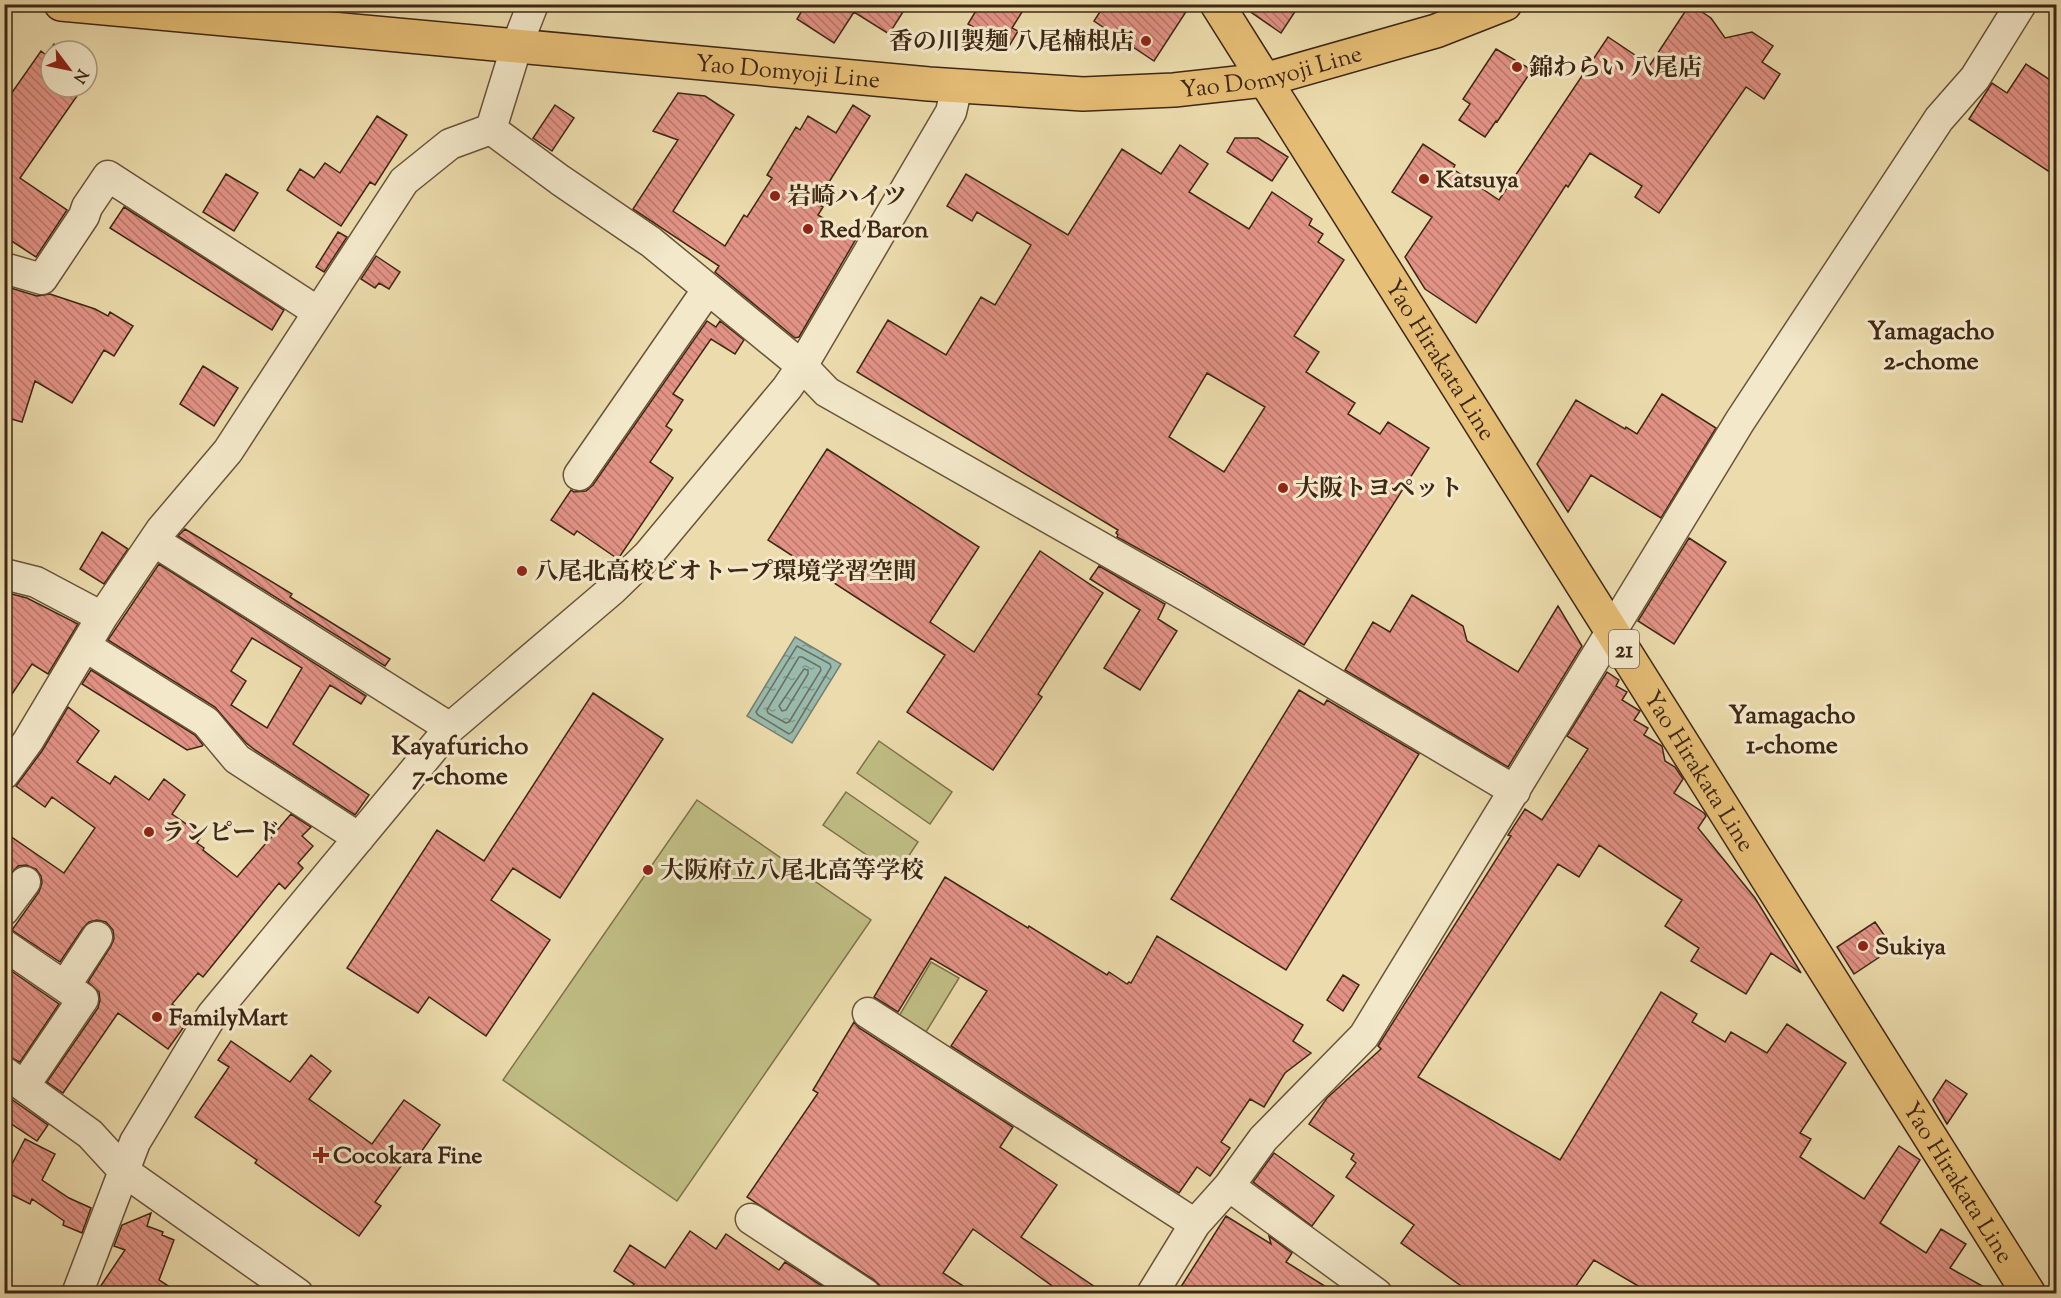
<svg xmlns="http://www.w3.org/2000/svg" width="2061" height="1298" viewBox="0 0 2061 1298" font-family="'Sorts Mill Goudy','Noto Serif JP',serif">
  <style>
    .park { fill: #c0be84; stroke: #7f724c; stroke-width: 1.5 }
    .water { fill: url(#water-ripples); stroke: #758071; stroke-width: 1.5 }
    .lines { fill: none; stroke-linecap: round; stroke-linejoin: round }
    .shore { stroke: #6c7162; stroke-width: 1.5 }
    .building { fill: url(#building-back-hatch); stroke: #3e2715; stroke-width: 1.5; fill-rule: evenodd }
    .minor-casing { stroke: #6a543b; stroke-width: 33 }
    .major-casing { stroke: #3e2715; stroke-width: 36 }
    .minor { stroke: #f3e8ca; stroke-width: 30 }
    .major { stroke: #e6be76; stroke-width: 33 }
    .poi-dot { fill: #8f2418; stroke: #f3e8ca; stroke-width: 2 }
    .labels { text-anchor: middle; stroke-width: 6; stroke-linejoin: round; paint-order: stroke }
    .shield { fill: #f3e8ca; stroke: #74614b; stroke-width: 1.5 }
    .shield-label { font-size: 22px; font-weight: bold; fill: #3e2715 }
    .poi-label { font-size: 24px; font-weight: bold; fill: #3e2715; stroke: #f3e8ca; text-anchor: start }
    .street-label { font-size: 24px; fill: #3e2715; stroke: #f3e8ca }
    .neighbourhood-label { font-size: 26px; font-weight: bold; fill: #3e2715; stroke: #f3e8ca }
  </style>
  <defs>
    <pattern id="water-ripples" width="26" height="14" patternUnits="userSpaceOnUse" patternTransform="scale(1.5)"><rect width="26" height="14" fill="#99bbae"/><path d="M2 4q2-2 4 0t4 0M15 11q2-2 4 0t4 0" fill="none" stroke="#7e988c"/></pattern>
    <pattern id="building-back-hatch" width="6" height="6" patternUnits="userSpaceOnUse" patternTransform="scale(1.5)"><rect width="6" height="6" fill="#e39386"/><path d="M-1 5l2 2M0 0l6 6M5-1l2 2" fill="none" stroke="#b9786c"/></pattern>
  </defs>
  <rect width="100%" height="100%" fill="#ecdcad"/>
  <filter id="stains"><feTurbulence type="fractalNoise" baseFrequency=".00333" numOctaves="4"/><feColorMatrix values="0 0 0 0 .2 0 0 0 0 .09 0 0 0 0 .02 0 0 0 .5 -.17"/></filter>
  <radialGradient id="worn" r=".72"><stop offset=".6" stop-color="#630" stop-opacity="0"/><stop offset="1" stop-color="#630" stop-opacity=".3"/></radialGradient>
  <!-- park -->
  <path class="park" d="M 879,741 L 952,792 L 930,824 L 857,773 Z
    M 846,792 L 918,842 L 896,875 L 823,825 Z
    M 697,800 L 871,920 L 677,1201 L 503,1080 Z
    M 931,962 L 959,978 L 926,1032 L 899,1016 Z"/>
  <!-- water -->
  <path class="water" d="M 795,637 L 841,664 L 792,743 L 747,716 Z"/>
  <g class="lines">
    <!-- shore -->
    <path class="shore" d="M 797,646 L 830,664 L 831,667 L 792,732 L 789,734 L 758,715 L 756,712 Z
      M 799,657 L 802,657 L 820,667 L 821,670 L 789,722 L 786,723 L 768,713 L 767,710 Z
      M 804,669 L 808,670 L 808,674 L 786,710 L 782,711 L 779,706 Z"/>
  </g>
  <!-- building -->
  <path class="building" d="M 806,4 L 908,4 L 889,34 L 854,12 L 834,43 L 797,19 Z
    M 980,4 L 1027,4 L 1012,28 L 1018,31 L 1008,48 L 968,24 Z
    M 1105,4 L 1191,4 L 1154,61 L 1094,21 Z
    M 1239,4 L 1300,4 L 1281,33 Z
    M 1690,4 L 1711,18 L 1725,38 L 1752,32 L 1773,46 L 1762,62 L 1780,74 L 1764,99 L 1746,87 L 1659,213 L 1635,197 L 1642,186 L 1590,153 L 1568,187 L 1566,185 L 1476,323 L 1425,289 L 1405,257 L 1432,217 L 1392,192 L 1423,144 L 1455,165 L 1453,169 L 1499,200 L 1608,37 L 1650,65 Z
    M 54,44 L 64,51 L 51,51 L 51,87 L 72,87 L 70,91 L 77,96 L 20,178 L 67,210 L 36,257 L 4,236 L 4,104 L 41,51 L 46,55 Z
    M 1496,49 L 1532,70 L 1497,122 L 1496,121 L 1485,137 L 1459,120 L 1470,104 L 1463,99 Z
    M 2026,64 L 2056,84 L 2056,176 L 1969,119 L 1992,83 L 2007,93 Z
    M 678,93 L 705,96 L 734,115 L 673,211 L 725,246 L 744,215 L 747,217 L 772,178 L 767,175 L 796,127 L 800,130 L 808,116 L 836,133 L 853,105 L 870,116 L 816,203 L 823,207 L 818,215 L 856,239 L 799,337 L 795,338 L 715,272 L 719,266 L 633,209 L 678,140 L 653,131 Z
    M 555,105 L 574,118 L 552,151 L 533,138 Z
    M 377,116 L 407,135 L 375,185 L 370,182 L 341,226 L 287,190 L 300,169 L 314,178 L 325,163 L 340,173 Z
    M 1235,138 L 1258,138 L 1288,157 L 1272,181 L 1227,152 Z
    M 1180,145 L 1208,164 L 1189,192 L 1249,229 L 1272,192 L 1312,219 L 1309,225 L 1323,234 L 1318,242 L 1344,260 L 1294,336 L 1319,352 L 1306,372 L 1355,403 L 1348,414 L 1380,434 L 1388,422 L 1429,448 L 1304,645 L 1181,572 L 1117,537 L 1118,535 L 1116,533 L 1118,530 L 857,372 L 888,320 L 946,355 L 981,297 L 995,305 L 1031,245 L 977,212 L 972,221 L 947,206 L 966,174 L 1068,235 L 1122,149 L 1161,174 ZM 1207,373 L 1265,407 L 1224,472 L 1169,437 Z
    M 226,174 L 258,193 L 234,231 L 203,212 Z
    M 124,207 L 284,310 L 272,330 L 110,228 Z
    M 338,232 L 347,237 L 324,272 L 316,267 Z
    M 376,256 L 400,272 L 389,289 L 379,283 L 375,288 L 361,279 Z
    M 4,286 L 37,296 L 50,294 L 95,309 L 108,316 L 110,312 L 133,326 L 114,356 L 104,350 L 72,403 L 35,381 L 22,422 L 4,417 Z
    M 707,321 L 716,327 L 720,321 L 744,340 L 735,354 L 711,339 L 673,394 L 683,400 L 666,426 L 672,430 L 650,462 L 673,478 L 618,559 L 577,531 L 574,535 L 551,520 L 571,490 L 574,492 L 586,491 L 593,485 Z
    M 203,366 L 238,388 L 214,426 L 180,404 Z
    M 1662,394 L 1716,428 L 1661,518 L 1591,475 L 1568,512 L 1537,464 L 1576,400 L 1625,429 L 1626,427 L 1637,434 Z
    M 827,449 L 979,547 L 930,622 L 974,652 L 1040,551 L 1103,593 L 1038,694 L 1042,697 L 993,770 L 907,712 L 945,655 L 768,540 Z
    M 185,529 L 292,594 L 290,597 L 390,659 L 385,666 L 178,536 Z
    M 102,532 L 128,549 L 104,584 L 80,569 Z
    M 1689,538 L 1726,562 L 1674,644 L 1638,621 Z
    M 159,564 L 366,696 L 361,704 L 330,685 L 293,744 L 369,795 L 355,815 L 255,750 L 246,743 L 215,707 L 108,640 ZM 252,638 L 302,668 L 267,728 L 231,705 L 246,681 L 231,671 Z
    M 1099,566 L 1165,604 L 1158,619 L 1177,631 L 1140,690 L 1104,668 L 1140,610 L 1090,579 Z
    M 4,592 L 27,598 L 78,624 L 48,674 L 32,664 L 4,706 Z
    M 1412,595 L 1463,626 L 1467,641 L 1518,672 L 1558,606 L 1582,646 L 1508,767 L 1345,670 L 1373,622 L 1390,632 Z
    M 91,670 L 195,735 L 203,745 L 202,746 L 187,750 L 82,684 Z
    M 1607,672 L 1619,680 L 1616,686 L 1627,692 L 1622,700 L 1640,711 L 1634,720 L 1648,728 L 1644,735 L 1662,746 L 1665,761 L 1675,767 L 1683,779 L 1674,793 L 1704,813 L 1706,816 L 1698,828 L 1755,898 L 1801,973 L 1771,953 L 1746,994 L 1691,961 L 1699,948 L 1665,926 L 1682,900 L 1599,845 L 1579,877 L 1558,864 L 1418,1077 L 1560,1160 L 1661,992 L 1697,1014 L 1692,1022 L 1725,1042 L 1731,1032 L 1767,1053 L 1787,1024 L 1846,1063 L 1800,1133 L 1811,1139 L 1800,1157 L 1864,1199 L 1899,1146 L 1920,1160 L 1880,1223 L 1926,1253 L 1941,1229 L 1966,1244 L 1950,1268 L 1995,1293 L 1650,1293 L 1594,1260 L 1571,1293 L 1471,1293 L 1401,1243 L 1414,1225 L 1346,1177 L 1356,1163 L 1351,1159 L 1354,1154 L 1309,1124 L 1327,1098 L 1381,1049 L 1378,1046 L 1511,836 L 1508,835 L 1525,809 L 1542,820 L 1588,749 L 1567,736 Z
    M 1299,690 L 1324,705 L 1327,700 L 1419,754 L 1286,970 L 1171,899 Z
    M 593,693 L 663,739 L 560,898 L 513,868 L 491,900 L 550,940 L 486,1036 L 429,997 L 418,1013 L 347,968 L 437,830 L 484,861 Z
    M 68,707 L 99,731 L 77,762 L 110,784 L 115,776 L 149,800 L 164,779 L 185,795 L 172,814 L 202,835 L 197,843 L 204,848 L 203,850 L 237,877 L 291,814 L 311,827 L 302,836 L 313,846 L 298,863 L 303,868 L 285,889 L 279,883 L 203,977 L 198,973 L 172,1004 L 191,1017 L 168,1049 L 118,1013 L 63,1093 L 47,1082 L 98,1008 L 100,1000 L 99,992 L 88,982 L 111,946 L 114,939 L 113,930 L 106,922 L 97,920 L 89,922 L 83,928 L 60,962 L 12,930 L 39,892 L 42,883 L 41,876 L 36,869 L 26,865 L 18,866 L 4,881 L 4,832 L 64,873 L 95,828 L 52,797 L 45,807 L 16,786 L 42,751 Z
    M 945,877 L 1028,928 L 1029,926 L 1107,975 L 1109,972 L 1127,984 L 1129,982 L 1131,983 L 1157,936 L 1303,1025 L 1293,1041 L 1311,1053 L 1285,1073 L 1264,1107 L 1250,1099 L 1221,1142 L 1230,1148 L 1210,1176 L 1197,1167 L 1179,1193 L 951,1046 L 987,991 L 931,958 L 898,1012 L 874,997 Z
    M 1875,922 L 1893,948 L 1854,974 L 1837,947 Z
    M 4,966 L 59,1004 L 20,1062 L 4,1055 Z
    M 1343,975 L 1359,985 L 1343,1011 L 1327,1000 Z
    M 854,1022 L 859,1028 L 1013,1127 L 1000,1147 L 1057,1185 L 1021,1237 L 1104,1293 L 1062,1293 L 973,1229 L 943,1273 L 974,1293 L 882,1293 L 880,1286 L 874,1280 L 747,1197 L 818,1093 L 813,1090 Z
    M 231,1041 L 290,1082 L 311,1055 L 331,1071 L 309,1099 L 372,1144 L 404,1100 L 440,1125 L 419,1155 L 412,1151 L 375,1202 L 381,1206 L 359,1236 L 255,1163 L 257,1160 L 195,1117 L 229,1067 L 218,1060 Z
    M 1946,1080 L 1967,1094 L 1947,1124 L 1933,1100 Z
    M 4,1094 L 48,1125 L 37,1141 L 4,1119 Z
    M 25,1139 L 55,1154 L 42,1180 L 69,1198 L 91,1208 L 82,1233 L 63,1225 L 64,1221 L 32,1199 L 30,1204 L 4,1191 L 4,1165 L 10,1168 Z
    M 1274,1153 L 1334,1196 L 1312,1226 L 1253,1182 Z
    M 151,1213 L 147,1226 L 163,1232 L 162,1235 L 174,1240 L 159,1280 L 179,1293 L 96,1293 L 125,1250 L 114,1246 L 122,1225 Z
    M 1226,1216 L 1271,1244 L 1269,1236 L 1292,1253 L 1286,1262 L 1336,1293 L 1177,1293 Z
    M 690,1231 L 716,1249 L 726,1234 L 779,1270 L 785,1262 L 833,1293 L 628,1293 L 634,1284 L 614,1271 L 630,1245 L 665,1268 Z"/>
  <g class="lines">
    <defs>
      <path id="minor" d="M 491,129 L 560,180 L 651,242 L 802,366 L 827,392 L 1190,598 L 1515,791
        M 4,268 L 42,279 L 84,216 L 87,207 L 108,176 L 318,312
        M 579,475 L 708,289
        M 154,541 L 450,728
        M 4,574 L 36,582 L 102,617
        M 85,646 L 206,722 L 237,759 L 359,838
        M 4,774 L 28,741 L 102,617 L 161,530 L 228,451 L 404,181 L 450,144 L 491,129 L 517,45 L 533,4
        M 4,910 L 25,882
        M 4,945 L 83,999 L 24,1086
        M 65,986 L 97,937
        M 868,1013 L 1195,1224
        M 4,1072 L 90,1134 L 125,1172 L 298,1294
        M 1229,1186 L 1377,1294
        M 751,1219 L 865,1294
        M 77,1294 L 135,1142 L 212,1015 L 450,728 L 613,589 L 648,555 L 787,388 L 802,366 L 951,112 L 957,86
        M 1152,1294 L 1195,1224 L 1229,1186 L 1263,1139 L 1364,1036 L 1740,421 L 1939,119 L 1975,78 L 2021,4"/>
      <g id="major">
        <path id="s1" d="M 61,4 L 929,84 L 1083,94 L 1174,90 L 1264,80 L 1436,31 L 1505,4"/>
        <path id="s2" d="M 1217,4 L 2029,1294"/>
      </g>
    </defs>
    <!-- minor casing -->
    <use href="#minor" class="minor-casing"/>
    <!-- major casing -->
    <use href="#major" class="major-casing"/>
    <!-- minor -->
    <use href="#minor" class="minor"/>
    <!-- major -->
    <use href="#major" class="major"/>
  </g>
  <!-- markers -->
  <g class="poi-dot">
    <circle cx="1146" cy="41" r="6"/>
    <circle cx="1517" cy="67" r="6"/>
    <circle cx="1424" cy="179" r="6"/>
    <circle cx="775" cy="196" r="6"/>
    <circle cx="808" cy="229" r="6"/>
    <circle cx="1283" cy="488" r="6"/>
    <circle cx="522" cy="571" r="6"/>
    <circle cx="149" cy="832" r="6"/>
    <circle cx="648" cy="870" r="6"/>
    <circle cx="1863" cy="946" r="6"/>
    <circle cx="157" cy="1017" r="6"/>
    <path d="M318 1146h6v6h6v6h-6v6h-6v-6h-6v-6h6z"/>
  </g>
  <g class="labels">
    <!-- shield labels -->
    <rect class="shield" x="1609" y="630" width="30" height="38" rx="4.5"/>
    <g class="shield-label">
      <text x="1624" y="657">21</text>
    </g>
    <!-- poi labels -->
    <g class="poi-label">
      <text x="1134" y="49" text-anchor="end">香の川製麺 八尾楠根店</text>
      <text x="1529" y="75">錦わらい 八尾店</text>
      <text x="1436" y="187">Katsuya</text>
      <text x="787" y="204">岩崎ハイツ</text>
      <text x="820" y="237">Red Baron</text>
      <text x="1295" y="496">大阪トヨペット</text>
      <text x="534" y="579">八尾北高校ビオトープ環境学習空間</text>
      <text x="161" y="840">ランピード</text>
      <text x="660" y="878">大阪府立八尾北高等学校</text>
      <text x="1875" y="954">Sukiya</text>
      <text x="169" y="1025">FamilyMart</text>
      <text x="333" y="1163">Cocokara Fine</text>
    </g>
    <!-- street labels -->
    <g class="street-label">
      <text dy="8" stroke="none"><textPath href="#s1" startOffset="1216">Yao Domyoji Line</textPath></text>
      <text dy="8" stroke="none"><textPath href="#s1" startOffset="730">Yao Domyoji Line</textPath></text>
      <text dy="8" stroke="none"><textPath href="#s2" startOffset="420">Yao Hirakata Line</textPath></text>
      <text dy="8" stroke="none"><textPath href="#s2" startOffset="906">Yao Hirakata Line</textPath></text>
      <text dy="8" stroke="none"><textPath href="#s2" startOffset="1392">Yao Hirakata Line</textPath></text>
    </g>
    <!-- neighbourhood labels -->
    <g class="neighbourhood-label">
      <text x="1931" y="339">Yamagacho<tspan x="1931" dy="30">2-chome</tspan></text>
      <text x="1792" y="723">Yamagacho<tspan x="1792" dy="30">1-chome</tspan></text>
      <text x="460" y="754">Kayafuricho<tspan x="460" dy="30">7-chome</tspan></text>
    </g>
  </g>
  <!-- margin -->
  <rect width="2061" height="1298" fill="none" stroke="#ecdcad" stroke-width="24"/>
  <rect x="6" y="6" width="2049" height="1286" fill="none" stroke="#3e2715" stroke-width="3"/>
  <rect x="12" y="12" width="2037" height="1274" fill="none" stroke="#3e2715" stroke-width="1.5"/>
  <!-- north arrow -->
  <g transform="translate(69 69) rotate(122)"><circle r="28" fill="#f3e8ca" stroke="#ab9b82" stroke-width="1.5"/>
  <path d="M0-4.5L10 22L0 15L-10 22Z" fill="#8f2418"/>
  <text y="-9" font-size="16" font-weight="bold" text-anchor="middle" fill="#3e2715">N</text>
  </g>
  <rect width="100%" height="100%" filter="url(#stains)"/>
  <rect width="100%" height="100%" fill="url(#worn)"/>
</svg>
